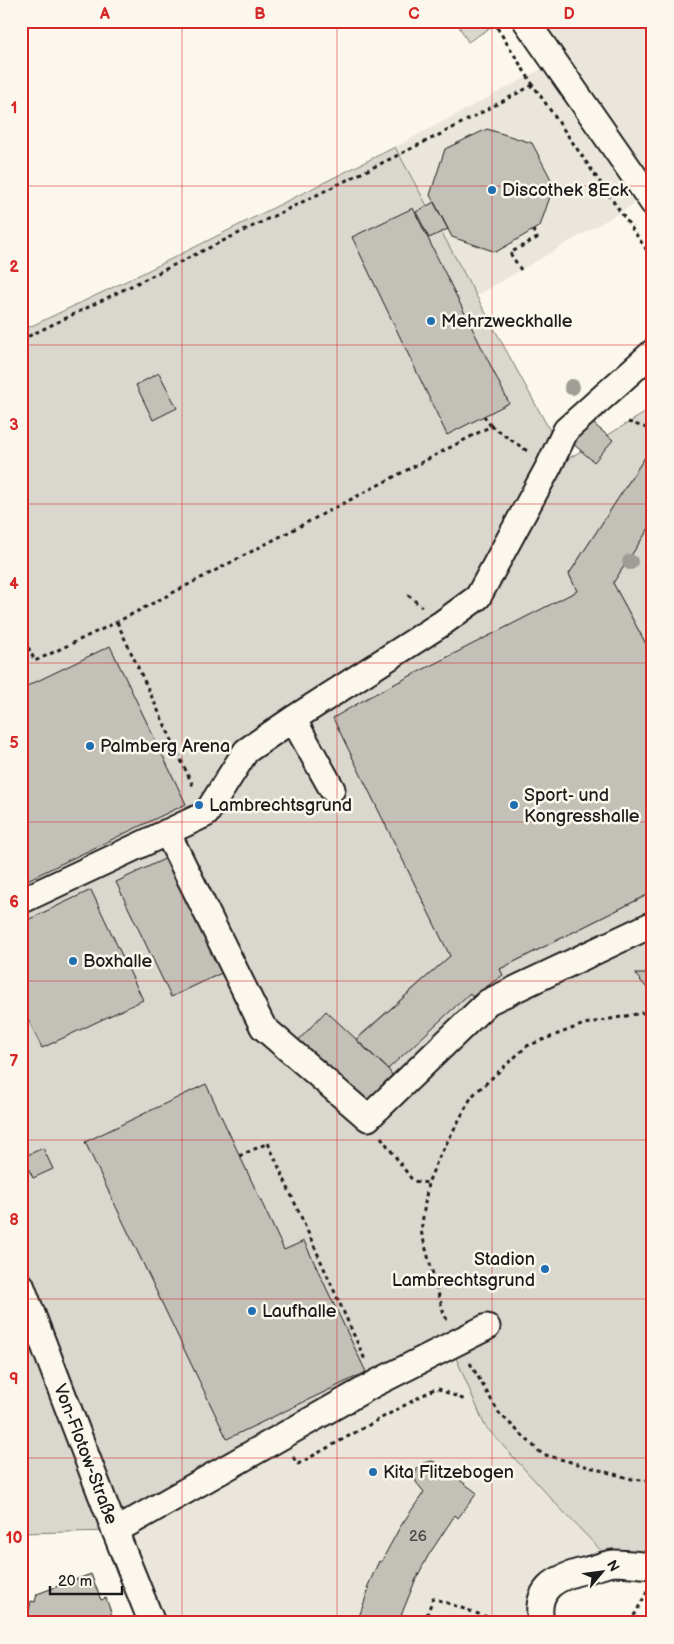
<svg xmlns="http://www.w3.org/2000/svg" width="674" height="1644" viewBox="0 0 674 1644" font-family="'Balsamiq Sans',sans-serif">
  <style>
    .built { fill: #eae6dc }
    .green { fill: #dad7ce; stroke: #7b7a75 }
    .building { fill: #c3c0b8; stroke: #1c1c1c }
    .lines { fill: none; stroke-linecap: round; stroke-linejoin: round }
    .minor-casing { stroke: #1c1c1c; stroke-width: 29 }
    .path { stroke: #1c1c1c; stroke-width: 3; stroke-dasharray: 4 4; stroke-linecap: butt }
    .minor { stroke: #fbf7ec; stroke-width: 25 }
    .tree { fill: #a09d97 }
    .grid { fill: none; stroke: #d62828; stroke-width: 1; stroke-opacity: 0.55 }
    .poi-dot { fill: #1f6fb2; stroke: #fbf7ec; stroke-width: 2 }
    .labels { text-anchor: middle; stroke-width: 5; stroke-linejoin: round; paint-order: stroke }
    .number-label { font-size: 15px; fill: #464543 }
    .poi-label { font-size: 18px; fill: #1c1c1c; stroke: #fbf7ec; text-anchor: start }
    .street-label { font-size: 18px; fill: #1c1c1c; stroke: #fbf7ec }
    .neatline { fill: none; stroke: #d62828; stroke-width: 2 }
    .grid-label { font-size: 16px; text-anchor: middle; font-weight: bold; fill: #d62828 }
  </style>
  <rect width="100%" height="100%" fill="#fbf7ec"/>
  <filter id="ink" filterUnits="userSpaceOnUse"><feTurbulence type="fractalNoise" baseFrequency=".02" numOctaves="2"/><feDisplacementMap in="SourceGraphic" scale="10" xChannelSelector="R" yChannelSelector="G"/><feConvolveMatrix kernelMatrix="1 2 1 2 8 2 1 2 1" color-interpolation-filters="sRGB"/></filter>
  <g filter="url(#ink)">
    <!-- built -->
    <path class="built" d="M 526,21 L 653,21 L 653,203 L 648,196 L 476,296 L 395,147 L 555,62 Z
      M 451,1346 L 557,1505 L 613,1563 L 557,1579 L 541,1623 L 152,1623 L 115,1531 Z"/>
    <!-- green -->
    <path class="green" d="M 456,21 L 501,21 L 468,42 Z
      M 395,147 L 566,460 L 653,408 L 653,453 L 649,451 L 569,574 L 580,597 L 450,956 L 356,1039 L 470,993 L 473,997 L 502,975 L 500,969 L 653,892 L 653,1566 L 613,1563 L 557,1505 L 485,1426 L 451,1346 L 115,1531 L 21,1533 L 21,331 L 143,273 Z
      M 653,522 L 653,657 L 613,583 Z"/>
    <!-- building -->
    <path class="building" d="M 487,129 L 532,143 L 554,185 L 540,226 L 496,252 L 452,237 L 430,195 L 445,149 Z
      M 434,202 L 448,229 L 429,238 L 416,212 Z
      M 413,208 L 509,403 L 447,435 L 352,237 Z
      M 159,373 L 177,408 L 153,420 L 136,385 Z
      M 589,420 L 613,440 L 594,462 L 571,442 Z
      M 649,451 L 653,453 L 653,522 L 613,583 L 653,657 L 653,892 L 500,969 L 503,975 L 472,997 L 470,993 L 388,1069 L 356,1040 L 450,956 L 333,718 L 369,697 L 577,591 L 569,574 Z
      M 110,646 L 186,804 L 21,883 L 21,689 Z
      M 175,854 L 230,969 L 171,997 L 116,882 Z
      M 91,890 L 143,1000 L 42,1048 L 21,1005 L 21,923 Z
      M 635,974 L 653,974 L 653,994 L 652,994 Z
      M 326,1011 L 388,1069 L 392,1075 L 361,1107 L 293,1046 Z
      M 206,1084 L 284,1250 L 304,1241 L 366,1372 L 227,1439 L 85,1142 Z
      M 43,1148 L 53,1169 L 33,1178 L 23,1157 Z
      M 432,1461 L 437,1463 L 477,1493 L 458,1518 L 455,1515 L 428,1556 L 415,1581 L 398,1623 L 357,1623 L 369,1588 L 367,1588 L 379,1561 L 381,1562 L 400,1527 L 424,1492 L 416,1482 L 415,1476 L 417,1469 L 423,1463 Z
      M 91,1574 L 101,1600 L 106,1598 L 113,1618 L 110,1623 L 32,1623 L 33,1617 L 28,1616 L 31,1601 L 35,1602 L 37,1594 Z"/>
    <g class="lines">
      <defs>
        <path id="minor" d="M 526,21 L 653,203
          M 293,719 L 332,789
          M 167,832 L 263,1027 L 368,1118 L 488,1002 L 653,924
          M 21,901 L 206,814 L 246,751 L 293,719 L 441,624 L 478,597 L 549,466 L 566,430 L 653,352
          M 21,1285 L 115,1531 L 152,1623
          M 115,1531 L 376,1383 L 487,1327
          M 541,1623 C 534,1587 557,1577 587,1570 C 596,1568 605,1564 614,1563 C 626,1563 640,1565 653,1566"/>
      </defs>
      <!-- minor casing -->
      <use href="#minor" class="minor-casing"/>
      <!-- path -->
      <path class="path" d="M 493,21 L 533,85 L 653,259
        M 521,270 L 510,253 L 537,238 L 533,230
        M 21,340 L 443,133 L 533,85
        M 484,416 L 491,426
        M 628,422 L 653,430
        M 408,595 L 422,607
        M 117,622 L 194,788
        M 21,633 L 35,661 L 117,622 L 491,426 L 530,453
        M 381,1137 L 413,1181 L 428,1183
        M 239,1156 L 268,1143 L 366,1362
        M 447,1320 L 444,1314 L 421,1231 L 428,1183 L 438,1159 L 472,1096 L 527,1046 L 584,1024 L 642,1013 L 653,1013
        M 470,1363 L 499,1413 L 542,1454 L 632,1479 L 653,1481
        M 293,1457 L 298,1464 L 436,1388 L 465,1400
        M 424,1623 L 433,1598 L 487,1617 L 494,1623
        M 630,1623 L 648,1590"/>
      <!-- minor -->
      <use href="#minor" class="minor"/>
    </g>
    <!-- trees -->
    <g class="tree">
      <circle cx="572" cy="387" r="8"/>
      <circle cx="630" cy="562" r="8"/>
    </g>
  </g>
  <!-- grid -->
  <path class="grid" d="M 182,21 L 182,1623M 337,21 L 337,1623M 492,21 L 492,1623M 21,186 L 653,186M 21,345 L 653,345M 21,504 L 653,504M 21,663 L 653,663M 21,822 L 653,822M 21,981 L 653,981M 21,1140 L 653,1140M 21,1299 L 653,1299M 21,1458 L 653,1458"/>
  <!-- markers -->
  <g class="poi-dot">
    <circle cx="492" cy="190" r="5"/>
    <circle cx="431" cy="321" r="5"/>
    <circle cx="90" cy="746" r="5"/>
    <circle cx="199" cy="805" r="5"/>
    <circle cx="514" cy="805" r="5"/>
    <circle cx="73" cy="961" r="5"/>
    <circle cx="545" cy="1269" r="5"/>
    <circle cx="252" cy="1311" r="5"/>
    <circle cx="373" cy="1472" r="5"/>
  </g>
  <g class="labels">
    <!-- number labels -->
    <g class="number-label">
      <text x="418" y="1541">26</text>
    </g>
    <!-- poi labels -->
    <g class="poi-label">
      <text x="502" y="196">Discothek 8Eck</text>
      <text x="441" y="327">Mehrzweckhalle</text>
      <text x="100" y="752">Palmberg Arena</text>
      <text x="524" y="801">Sport- und<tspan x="524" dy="21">Kongresshalle</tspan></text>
      <text x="209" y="811">Lambrechtsgrund</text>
      <text x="83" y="967">Boxhalle</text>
      <text x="535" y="1265" text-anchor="end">Stadion<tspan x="535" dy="21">Lambrechtsgrund</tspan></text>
      <text x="262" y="1317">Laufhalle</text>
      <text x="383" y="1478">Kita Flitzebogen</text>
    </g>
    <!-- street labels -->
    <g class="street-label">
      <text transform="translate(86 1454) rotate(69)" y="6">Von-Flotow-Straße</text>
    </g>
  </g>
  <!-- margin -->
  <rect width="674" height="1644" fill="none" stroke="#fbf7ec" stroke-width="55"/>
  <!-- north arrow -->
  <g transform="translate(602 1572) rotate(61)" stroke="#fbf7ec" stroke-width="4" paint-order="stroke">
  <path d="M0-4L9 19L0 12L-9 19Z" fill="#1c1c1c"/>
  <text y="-8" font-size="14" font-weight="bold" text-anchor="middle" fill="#1c1c1c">N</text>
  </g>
  <!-- scale -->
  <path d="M50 1586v8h72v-8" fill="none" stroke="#1c1c1c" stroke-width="2.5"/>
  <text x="58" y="1586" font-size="15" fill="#1c1c1c" stroke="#fbf7ec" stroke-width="4" paint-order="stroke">20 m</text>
  <rect x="28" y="28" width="618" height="1588" class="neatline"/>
  <g class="grid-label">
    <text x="105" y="19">A</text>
    <text x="260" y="19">B</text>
    <text x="414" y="19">C</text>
    <text x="569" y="19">D</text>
    <text x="14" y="113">1</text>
    <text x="14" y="272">2</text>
    <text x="14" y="430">3</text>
    <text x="14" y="589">4</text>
    <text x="14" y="748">5</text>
    <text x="14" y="907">6</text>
    <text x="14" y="1066">7</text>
    <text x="14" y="1225">8</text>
    <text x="14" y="1384">9</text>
    <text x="14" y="1543">10</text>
  </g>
</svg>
